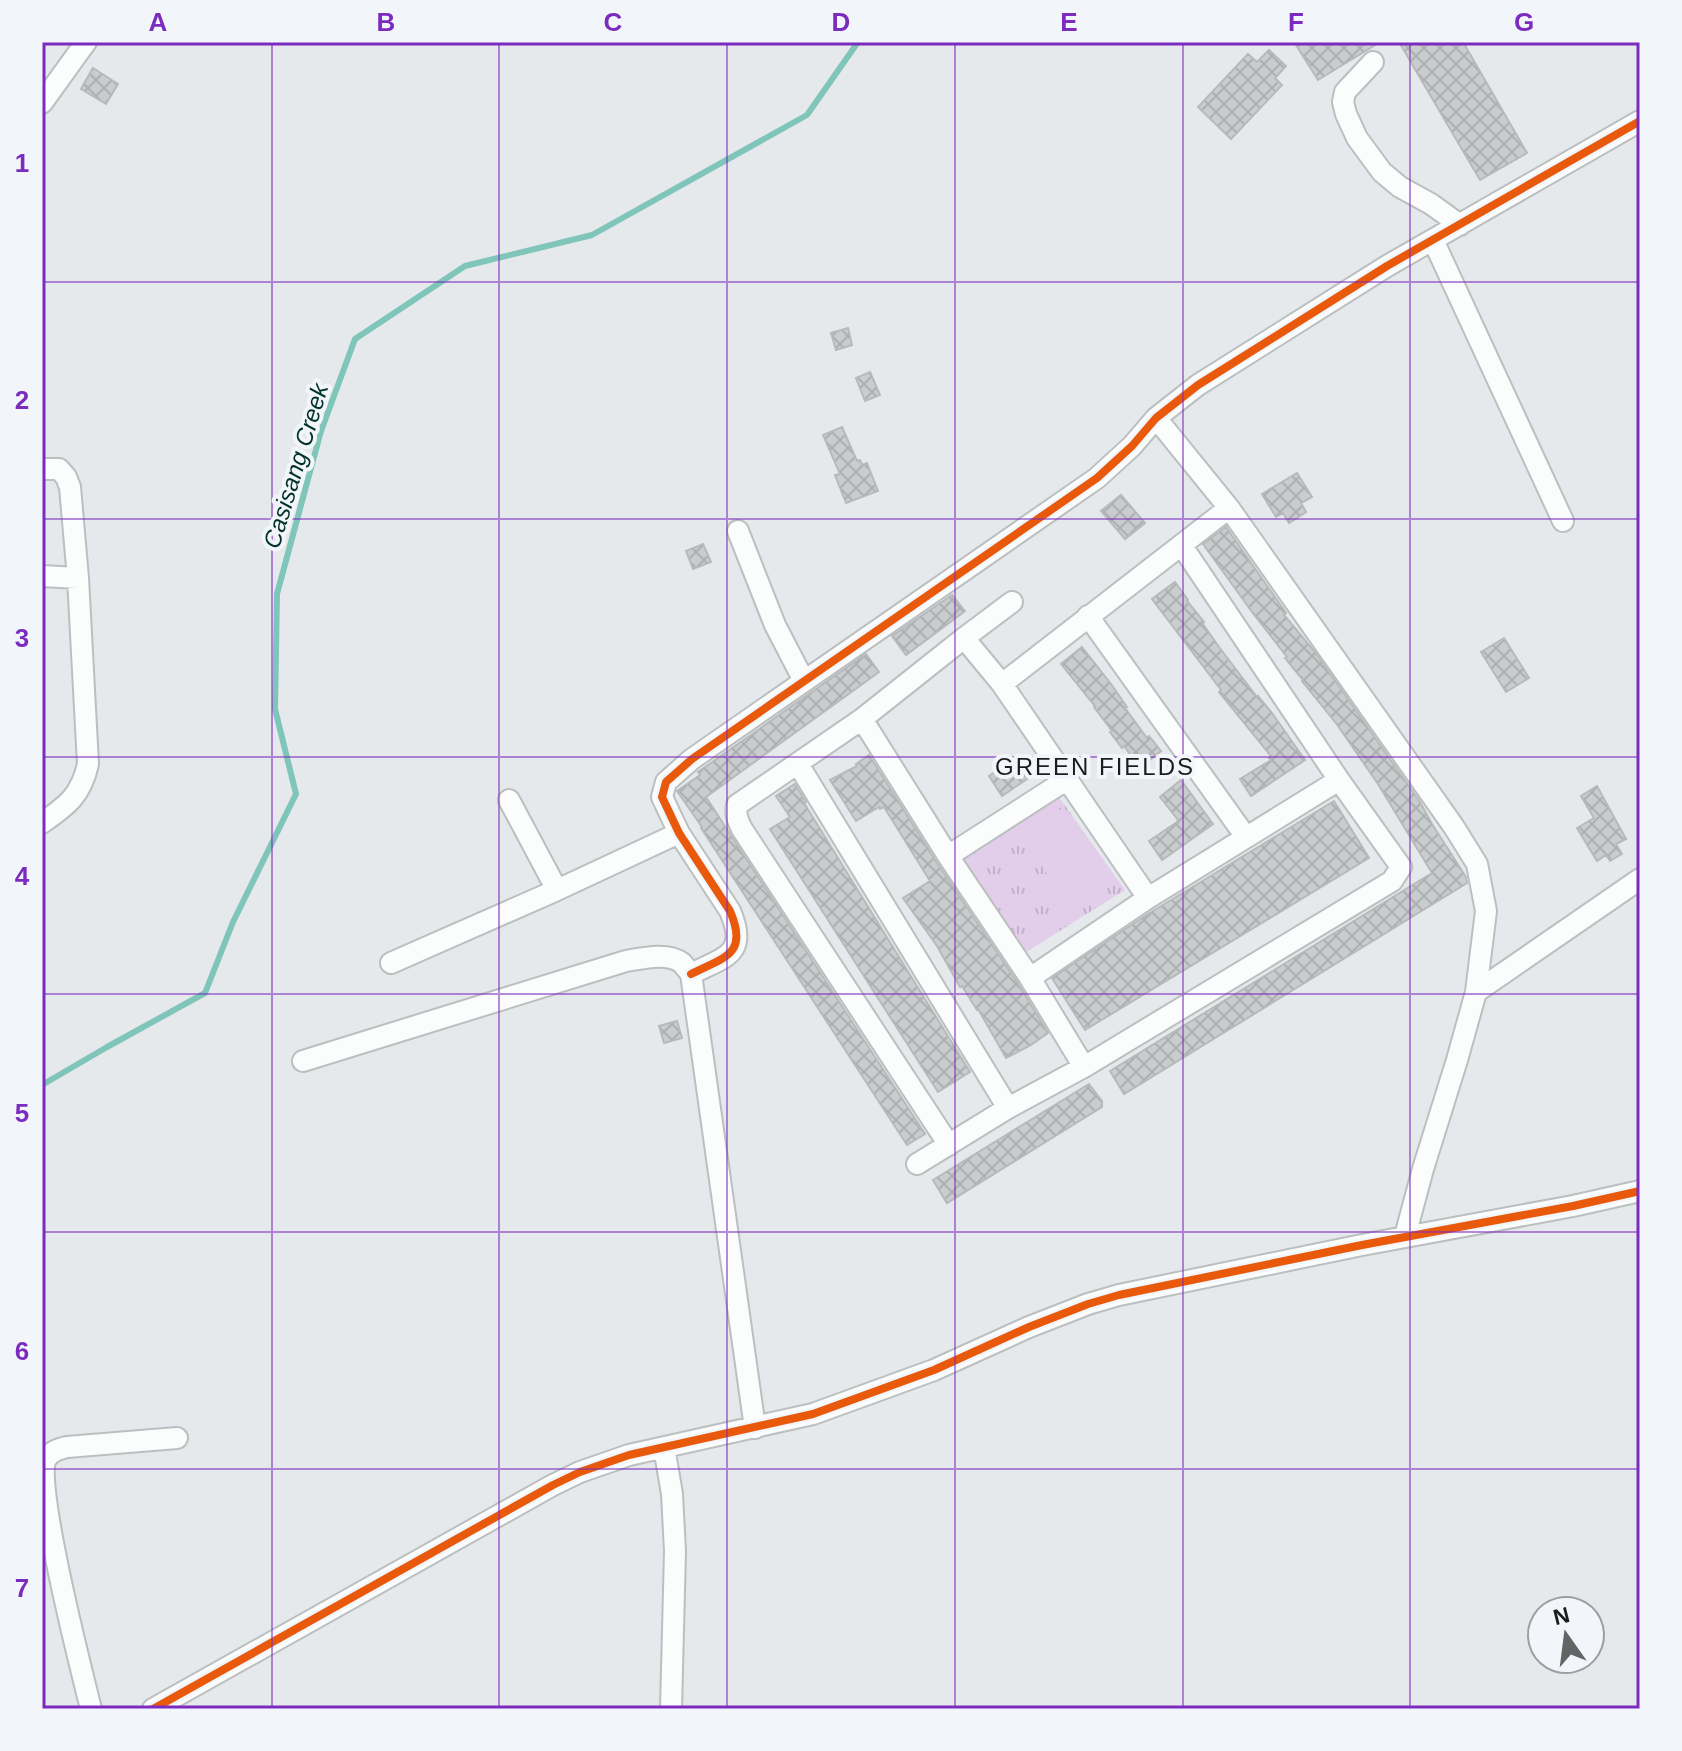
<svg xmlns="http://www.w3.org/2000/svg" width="1682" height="1751" viewBox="0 0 1682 1751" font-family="Helvetica,sans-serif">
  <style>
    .park { fill: url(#park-tufts) }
    .pitch { fill: #e2ceeb }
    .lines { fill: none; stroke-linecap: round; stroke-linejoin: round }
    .stream { stroke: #7fc5b9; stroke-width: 6 }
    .building { fill: url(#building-cross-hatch); stroke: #b7b9bb; stroke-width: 2 }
    .minor-casing { stroke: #bcbfc0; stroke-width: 24 }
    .minor { stroke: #fbfcfc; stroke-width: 20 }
    .cycleway-casing { stroke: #f2f6fa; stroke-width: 13 }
    .cycleway { stroke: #e8590c; stroke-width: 8 }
    .grid { fill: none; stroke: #7b2cbf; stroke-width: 2; stroke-opacity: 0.55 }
    .labels { text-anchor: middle; stroke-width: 8; stroke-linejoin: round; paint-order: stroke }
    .water-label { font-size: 24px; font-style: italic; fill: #02322b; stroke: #f2f6fa }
    .neighbourhood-label { font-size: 24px; letter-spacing: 2px; fill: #1b1c1d; stroke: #f2f6fa }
    .neatline { fill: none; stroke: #7b2cbf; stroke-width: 3 }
    .grid-label { font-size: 26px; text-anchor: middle; font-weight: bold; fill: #7b2cbf }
  </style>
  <defs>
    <pattern id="park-tufts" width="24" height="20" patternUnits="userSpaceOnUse" patternTransform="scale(2)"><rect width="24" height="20" fill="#e2ceeb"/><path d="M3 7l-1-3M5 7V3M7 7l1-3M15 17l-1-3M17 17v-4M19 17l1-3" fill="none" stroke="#c1b0c9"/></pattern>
    <pattern id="building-cross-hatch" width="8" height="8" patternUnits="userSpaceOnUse" patternTransform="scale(2)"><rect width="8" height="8" fill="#cacdce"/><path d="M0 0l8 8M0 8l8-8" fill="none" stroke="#adafb0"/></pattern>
  </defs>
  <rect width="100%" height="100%" fill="#e6e9eb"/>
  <!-- park -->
  <path class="park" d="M 1059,797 L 1125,890 L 1020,956 L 958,859 Z"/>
  <!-- pitch -->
  <path class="pitch" d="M 1064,807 L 1110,872 L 1067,902 L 1021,837 Z"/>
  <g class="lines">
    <!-- stream -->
    <path class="stream" d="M 42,1085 L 107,1047 L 205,993 L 233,922 L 296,794 L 275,709 L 277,594 L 321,431 L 355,339 L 465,266 L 592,235 L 807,115 L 858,42"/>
  </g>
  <!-- building -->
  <path class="building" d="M 1294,42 L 1380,42 L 1318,80 Z
    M 1399,42 L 1463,42 L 1527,153 L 1480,180 Z
    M 1269,50 L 1286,66 L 1275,78 L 1282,85 L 1231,139 L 1198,107 L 1248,54 L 1257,62 Z
    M 93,68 L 118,84 L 106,104 L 81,89 Z
    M 848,328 L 852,345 L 836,350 L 831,333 Z
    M 870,372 L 880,395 L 865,401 L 856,378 Z
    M 842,427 L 857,461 L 860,460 L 862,465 L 867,463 L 878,491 L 846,503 L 835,475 L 840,474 L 823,435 Z
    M 1297,473 L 1312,497 L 1301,503 L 1306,512 L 1289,523 L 1283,513 L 1276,517 L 1262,494 Z
    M 1121,495 L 1145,523 L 1125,539 L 1101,511 Z
    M 1226,527 L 1286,613 L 1284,615 L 1315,652 L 1420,802 L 1432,824 L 1466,877 L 1467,883 L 1124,1094 L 1110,1071 L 1432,873 L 1378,784 L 1336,723 L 1302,681 L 1303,680 L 1285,658 L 1287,657 L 1252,612 L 1203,544 Z
    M 703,544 L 711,562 L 693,569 L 686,551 Z
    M 1175,582 L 1188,600 L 1187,601 L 1204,622 L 1203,624 L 1219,647 L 1257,697 L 1258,696 L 1272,713 L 1305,760 L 1251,796 L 1240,779 L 1271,760 L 1269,758 L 1271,756 L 1219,692 L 1221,690 L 1152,599 Z
    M 952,595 L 965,611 L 906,655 L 892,636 Z
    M 1504,638 L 1529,678 L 1506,692 L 1481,652 Z
    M 1082,647 L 1111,684 L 1127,707 L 1125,708 L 1147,738 L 1149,736 L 1161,751 L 1140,768 L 1124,746 L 1122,748 L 1110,732 L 1112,731 L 1094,707 L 1095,706 L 1061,664 Z
    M 866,654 L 879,672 L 706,797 L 925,1134 L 907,1145 L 701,828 L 702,827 L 677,791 L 700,775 L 698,772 Z
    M 869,755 L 937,863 L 1019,985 L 1048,1033 L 1031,1045 L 1006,1058 L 978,1009 L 977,1010 L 962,986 L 960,987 L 937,946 L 903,898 L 930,881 L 884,807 L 880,809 L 879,807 L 856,821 L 830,780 L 857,766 L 856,764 Z
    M 1013,760 L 1027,779 L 1002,796 L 989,776 Z
    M 1181,780 L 1213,824 L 1162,860 L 1149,841 L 1177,822 L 1178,820 L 1160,797 Z
    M 795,784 L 806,802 L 804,803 L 970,1072 L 938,1092 L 770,829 L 790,817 L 776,796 Z
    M 1597,786 L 1626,839 L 1616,844 L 1622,854 L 1610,861 L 1606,855 L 1597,861 L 1577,828 L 1594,818 L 1581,796 Z
    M 1334,801 L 1369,858 L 1085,1030 L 1052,978 L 1148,914 Z
    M 677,1021 L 682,1038 L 664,1043 L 659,1026 Z
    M 1089,1084 L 1102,1101 L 1102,1107 L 947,1203 L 933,1180 Z"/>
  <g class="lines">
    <defs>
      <path id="minor" d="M 1373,62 L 1345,92 L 1343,102 L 1346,114 L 1357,138 L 1382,172 L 1400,187 L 1431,204 L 1460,225
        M 42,103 L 86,42
        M 1433,240 L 1563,521
        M 1156,418 L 1229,508 L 1454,827 L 1477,864 L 1486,911 L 1476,992
        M 42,469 L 59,469 L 66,477 L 70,487 L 78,578 L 88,764 C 81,795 68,805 42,823
        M 738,531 L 775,625 L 804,681
        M 42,576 L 78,578
        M 1088,616 L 1246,837
        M 964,638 L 1002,684 L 1148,898
        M 1002,684 L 1229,508
        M 862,719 L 948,856 L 1030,978 L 1084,1067
        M 798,764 L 1008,1108
        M 509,800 L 557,890
        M 948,856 L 1066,780
        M 391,963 L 557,890 L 679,833
        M 691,974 C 724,957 749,955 730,911 L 679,833 L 662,797 L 666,782 L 692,759 L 1097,478 L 1132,446 L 1156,418 L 1198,385 L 1387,266 L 1640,121
        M 1030,978 L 1148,898 L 1339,780
        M 303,1061 L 626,961 C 643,958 668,952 682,963 C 683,964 689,972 691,974 L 755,1428
        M 949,1145 L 742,829 C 738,821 735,815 737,805 L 862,719 L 964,638 L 1012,602
        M 917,1164 L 1008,1108 L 1084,1067 L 1392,881 L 1401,867 L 1339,780 L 1182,546
        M 1405,1236 L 1423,1169 L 1457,1060 L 1476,992 L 1640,879
        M 664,1447 L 672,1494 L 675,1551 L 671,1709
        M 91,1709 C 82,1673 33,1481 46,1459 C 51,1451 59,1449 67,1447 L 177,1438
        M 153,1709 L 553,1485 L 580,1472 L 629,1455 L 813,1414 L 934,1370 L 1029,1327 L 1088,1304 L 1119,1295 L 1362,1245 L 1573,1206 L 1640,1191"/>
    </defs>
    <!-- minor casing -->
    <use href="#minor" class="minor-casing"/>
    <!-- minor -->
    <use href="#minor" class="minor"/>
    <defs>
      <path id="cycleway" d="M 691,974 C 724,957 749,955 730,911 L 679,833 L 662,797 L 666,782 L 692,759 L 1097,478 L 1132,446 L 1156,418 L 1198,385 L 1387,266 L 1640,121
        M 153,1709 L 553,1485 L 580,1472 L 629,1455 L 813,1414 L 934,1370 L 1029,1327 L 1088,1304 L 1119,1295 L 1362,1245 L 1573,1206 L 1640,1191"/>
    </defs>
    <!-- cycleway casing -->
    <use href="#cycleway" class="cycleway-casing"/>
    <!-- cycleway -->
    <use href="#cycleway" class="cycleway"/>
  </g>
  <!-- grid -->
  <path class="grid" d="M 272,42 L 272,1709M 499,42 L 499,1709M 727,42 L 727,1709M 955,42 L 955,1709M 1183,42 L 1183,1709M 1410,42 L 1410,1709M 42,282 L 1640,282M 42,519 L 1640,519M 42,757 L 1640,757M 42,994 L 1640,994M 42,1232 L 1640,1232M 42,1469 L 1640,1469"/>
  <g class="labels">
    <!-- water labels -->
    <g class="water-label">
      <text transform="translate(296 466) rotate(-73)" y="8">Casisang Creek</text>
    </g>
    <!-- neighbourhood labels -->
    <g class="neighbourhood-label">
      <text x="1095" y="775">GREEN FIELDS</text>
    </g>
  </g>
  <!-- border -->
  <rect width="1682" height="1751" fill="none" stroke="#f2f6fa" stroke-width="88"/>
  <!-- north arrow -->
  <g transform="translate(1566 1635) rotate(346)"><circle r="38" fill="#f2f6fa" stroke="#9c9fa2" stroke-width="2"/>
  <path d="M0-6L14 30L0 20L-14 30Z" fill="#626465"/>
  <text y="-12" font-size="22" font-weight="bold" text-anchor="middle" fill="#1b1c1d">N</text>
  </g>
  <rect x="44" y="44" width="1594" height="1663" class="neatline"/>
  <g class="grid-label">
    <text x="158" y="31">A</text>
    <text x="386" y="31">B</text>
    <text x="613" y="31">C</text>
    <text x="841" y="31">D</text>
    <text x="1069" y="31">E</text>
    <text x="1296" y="31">F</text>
    <text x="1524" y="31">G</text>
    <text x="22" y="172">1</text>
    <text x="22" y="409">2</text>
    <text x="22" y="647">3</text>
    <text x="22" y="885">4</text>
    <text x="22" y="1122">5</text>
    <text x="22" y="1360">6</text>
    <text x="22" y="1597">7</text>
  </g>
</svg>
